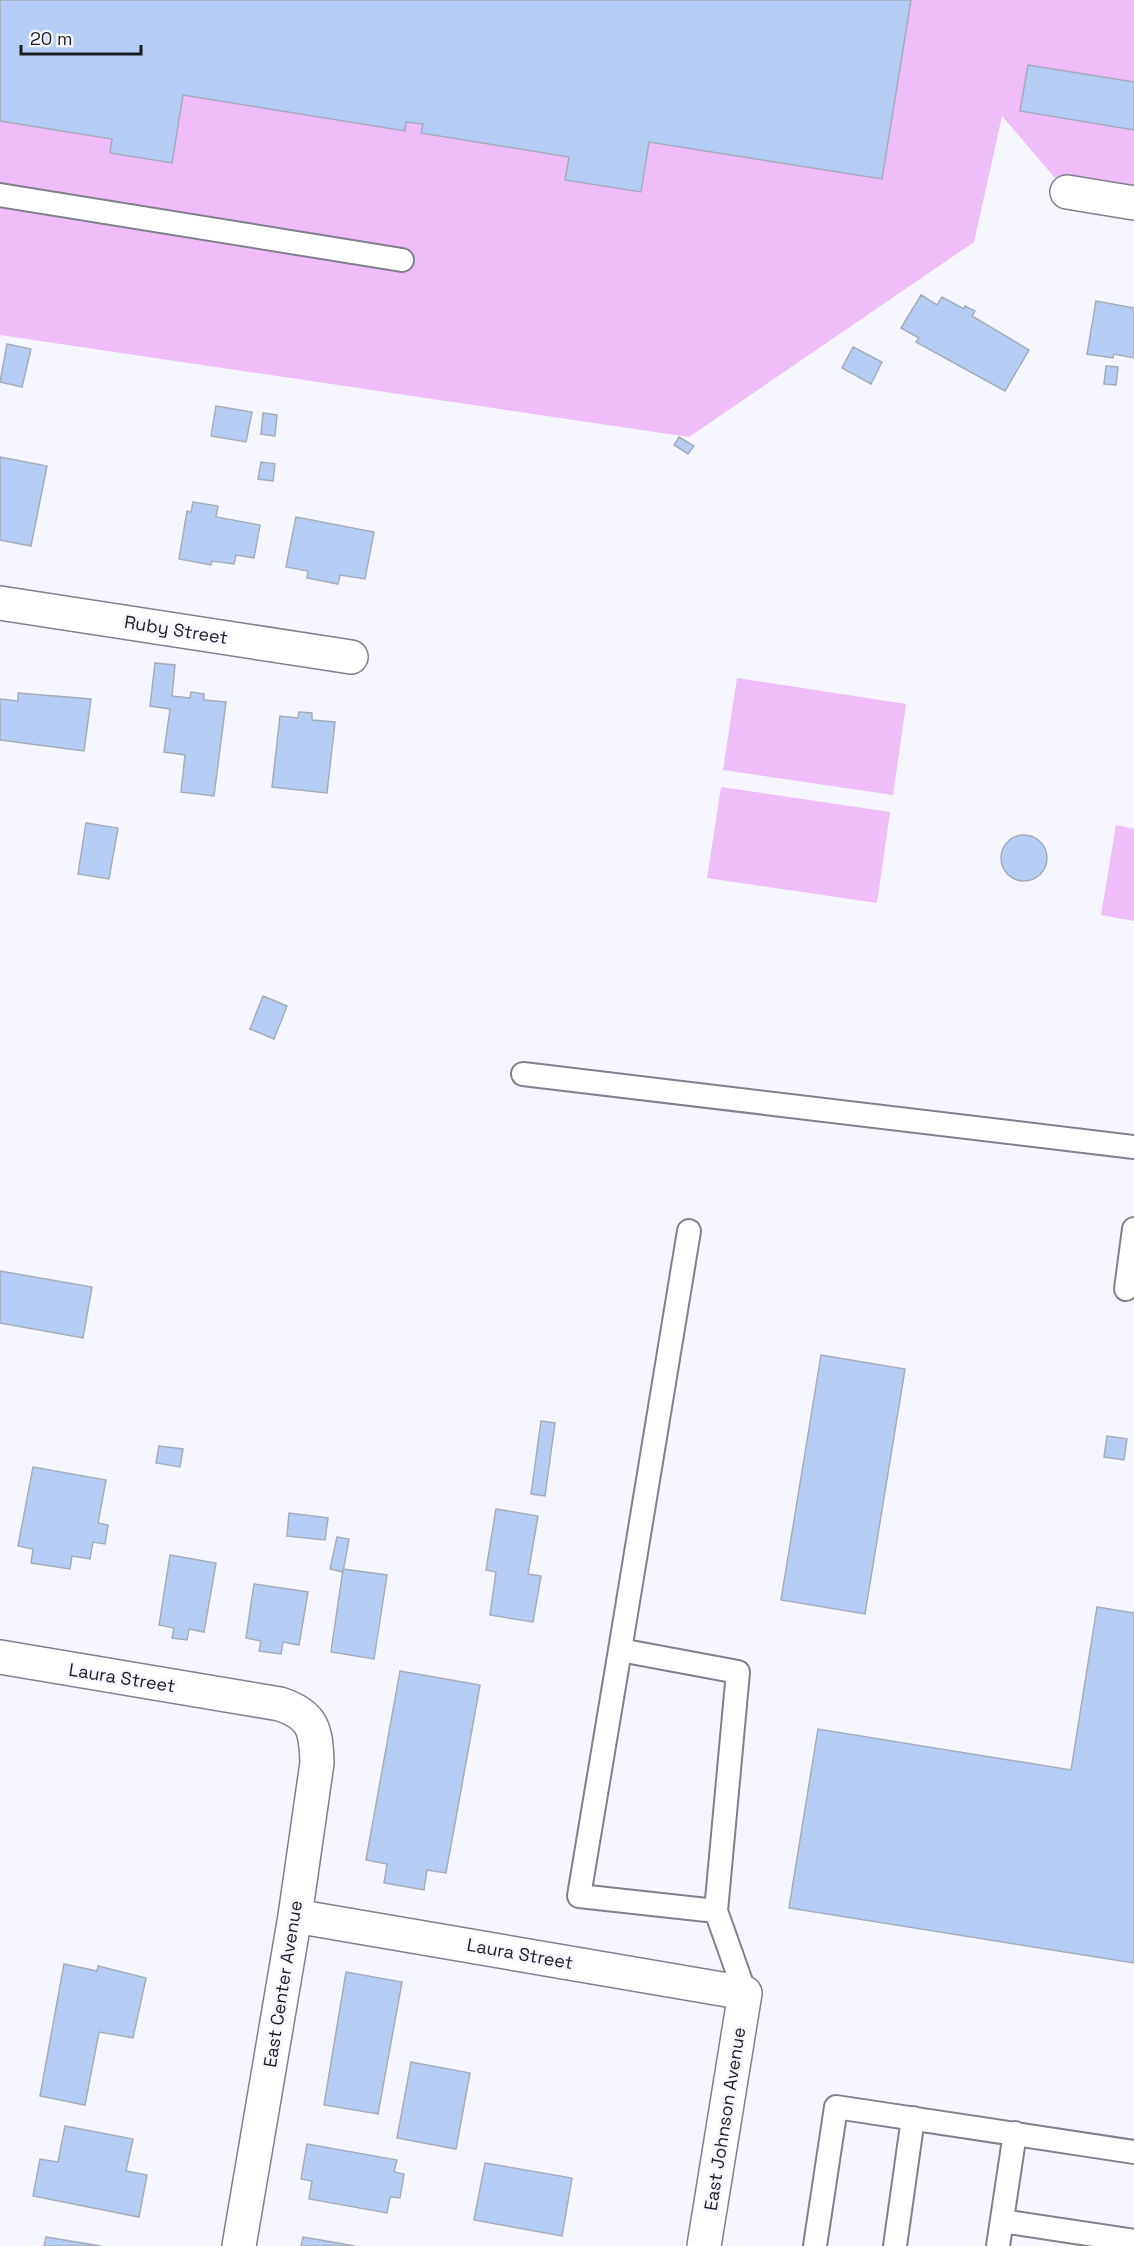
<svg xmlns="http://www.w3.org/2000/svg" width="1134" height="2246" viewBox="0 0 1134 2246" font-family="'Space Grotesk',sans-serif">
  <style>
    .green { fill: #efbdf9 }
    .building { fill: #b6cef6; stroke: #a6adb9; stroke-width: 1.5 }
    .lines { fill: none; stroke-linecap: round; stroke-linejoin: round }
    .service-casing { stroke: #7f808c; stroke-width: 26 }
    .minor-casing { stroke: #7f808c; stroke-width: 36 }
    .service { stroke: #fff; stroke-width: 22 }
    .minor { stroke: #fff; stroke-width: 33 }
    .labels { text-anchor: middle; stroke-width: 5; stroke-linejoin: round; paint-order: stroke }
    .street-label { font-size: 18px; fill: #1c1d21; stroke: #f5f6fe }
  </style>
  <rect width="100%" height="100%" fill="#f5f6fe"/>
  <!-- green -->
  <path class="green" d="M 0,0 L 1134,0 L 1134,203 L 1067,192 L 1002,116 L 974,242 L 689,437 L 0,335 Z
    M 737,678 L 906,704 L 893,795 L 723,770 Z
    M 721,787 L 890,812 L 877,903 L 707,878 Z
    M 1116,825 L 1134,829 L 1134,921 L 1101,915 Z"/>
  <!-- building -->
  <path class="building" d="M 0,0 L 911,0 L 882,179 L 649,142 L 641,192 L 565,180 L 569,157 L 421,133 L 423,124 L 406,122 L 405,131 L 183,95 L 172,163 L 110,153 L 112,139 L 0,121 Z
    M 1028,65 L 1134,82 L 1134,130 L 1020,111 Z
    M 921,295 L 937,305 L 942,297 L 964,309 L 965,306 L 975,311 L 972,316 L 1029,350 L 1005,391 L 916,342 L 919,338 L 901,328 Z
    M 1096,301 L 1134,308 L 1134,358 L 1114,354 L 1113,358 L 1087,354 Z
    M 7,344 L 31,349 L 22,387 L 0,382 Z
    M 853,347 L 882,362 L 871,384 L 842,368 Z
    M 1106,366 L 1118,367 L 1116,385 L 1104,384 Z
    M 216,406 L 252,412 L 246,442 L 211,436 Z
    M 263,413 L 277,415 L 275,436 L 261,434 Z
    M 679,437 L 694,446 L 688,454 L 674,445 Z
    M 0,457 L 47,466 L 31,546 L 0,540 Z
    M 261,462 L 275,464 L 273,481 L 258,479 Z
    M 193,502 L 218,506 L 216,517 L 260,525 L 254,558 L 236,555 L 234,564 L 212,561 L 211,565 L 179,559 L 187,511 L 191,512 Z
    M 296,517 L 374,532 L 365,579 L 340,575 L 338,584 L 307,578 L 308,571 L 286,567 Z
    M 155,663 L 175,665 L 172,696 L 190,698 L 191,692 L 204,694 L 204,700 L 226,702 L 214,796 L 181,792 L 185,755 L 164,752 L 170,709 L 150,706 Z
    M 18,693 L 91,699 L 84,751 L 0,740 L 0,699 L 18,701 Z
    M 299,712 L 312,713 L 312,720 L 335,722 L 327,793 L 272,787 L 280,716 L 298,718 Z
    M 86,823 L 118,828 L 109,879 L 78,874 Z
    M1001 858a23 23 0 1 1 46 0a23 23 0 1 1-46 0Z
    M 263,996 L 287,1006 L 274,1039 L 250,1029 Z
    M 0,1271 L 92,1287 L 83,1338 L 0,1323 Z
    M 821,1355 L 905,1369 L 865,1614 L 781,1600 Z
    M 541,1421 L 555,1423 L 545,1496 L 531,1494 Z
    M 1107,1436 L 1127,1439 L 1124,1460 L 1104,1457 Z
    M 159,1446 L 183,1449 L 180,1467 L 156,1463 Z
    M 33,1467 L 106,1480 L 98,1523 L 108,1525 L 105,1544 L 93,1542 L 90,1559 L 72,1556 L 70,1569 L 31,1563 L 33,1549 L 18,1546 Z
    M 496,1509 L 538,1516 L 528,1574 L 541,1576 L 533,1622 L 490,1615 L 496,1572 L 486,1570 Z
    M 289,1513 L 328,1518 L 325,1540 L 287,1536 Z
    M 337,1537 L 349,1539 L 343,1572 L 330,1569 Z
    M 170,1555 L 216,1563 L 204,1632 L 189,1629 L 187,1640 L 172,1638 L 174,1628 L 159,1625 Z
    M 343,1569 L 387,1575 L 374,1659 L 331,1652 Z
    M 254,1584 L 308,1592 L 299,1645 L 283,1642 L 281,1654 L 259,1651 L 261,1641 L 246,1638 Z
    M 1097,1607 L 1134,1613 L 1134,1963 L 789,1908 L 818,1729 L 1071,1770 Z
    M 400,1671 L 480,1685 L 446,1873 L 427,1870 L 424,1890 L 384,1883 L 387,1864 L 366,1860 Z
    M 64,1964 L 97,1971 L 98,1966 L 146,1978 L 133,2038 L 99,2032 L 85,2105 L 40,2096 Z
    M 346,1972 L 402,1982 L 378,2114 L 324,2105 Z
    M 411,2062 L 470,2073 L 456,2149 L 397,2138 Z
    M 65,2126 L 133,2139 L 126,2171 L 147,2175 L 139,2217 L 33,2196 L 40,2159 L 58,2162 Z
    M 307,2144 L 397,2160 L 394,2172 L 404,2174 L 400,2198 L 390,2197 L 387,2213 L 309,2199 L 312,2181 L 301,2179 Z
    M 485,2163 L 572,2178 L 562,2236 L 474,2220 Z
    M 46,2237 L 101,2246 L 44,2246 Z
    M 303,2237 L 355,2246 L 301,2246 Z"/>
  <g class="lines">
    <defs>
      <path id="service" d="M 0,195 L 402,260
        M 523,1074 L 1134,1147
        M 689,1231 L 620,1650 L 738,1672 L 716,1911 L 745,1993
        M 1126,1289 L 1134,1229
        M 620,1650 L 579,1896 L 716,1911
        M 1002,2221 L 1134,2241
        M 815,2246 L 836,2107 L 1134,2152
        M 895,2246 L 913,2118
        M 998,2246 L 1015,2133"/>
      <path id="minor" d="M 1067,192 L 1134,203
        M 0,603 L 351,657
        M 0,1657 L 280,1704 C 313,1715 316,1729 317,1763 L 295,1916 L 239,2246
        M 295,1916 L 745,1993 L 704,2246"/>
    </defs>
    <!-- service casing -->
    <use href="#service" class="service-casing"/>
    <!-- minor casing -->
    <use href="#minor" class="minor-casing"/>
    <!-- service -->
    <use href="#service" class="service"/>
    <!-- minor -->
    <use href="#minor" class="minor"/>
  </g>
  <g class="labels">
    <!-- street labels -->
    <g class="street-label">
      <text transform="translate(176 630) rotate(9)" y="6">Ruby Street</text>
      <text transform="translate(122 1678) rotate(9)" y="6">Laura Street</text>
      <text transform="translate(520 1954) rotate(10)" y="6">Laura Street</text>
      <text transform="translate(283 1984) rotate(-81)" y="6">East Center Avenue</text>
      <text transform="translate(725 2119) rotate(-81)" y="6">East Johnson Avenue</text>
    </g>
  </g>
  <!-- scale -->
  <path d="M21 45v9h120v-9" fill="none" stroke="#1c1d21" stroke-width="3"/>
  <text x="30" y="45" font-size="18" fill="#1c1d21" stroke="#f5f6fe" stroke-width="4.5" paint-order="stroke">20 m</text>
</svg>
